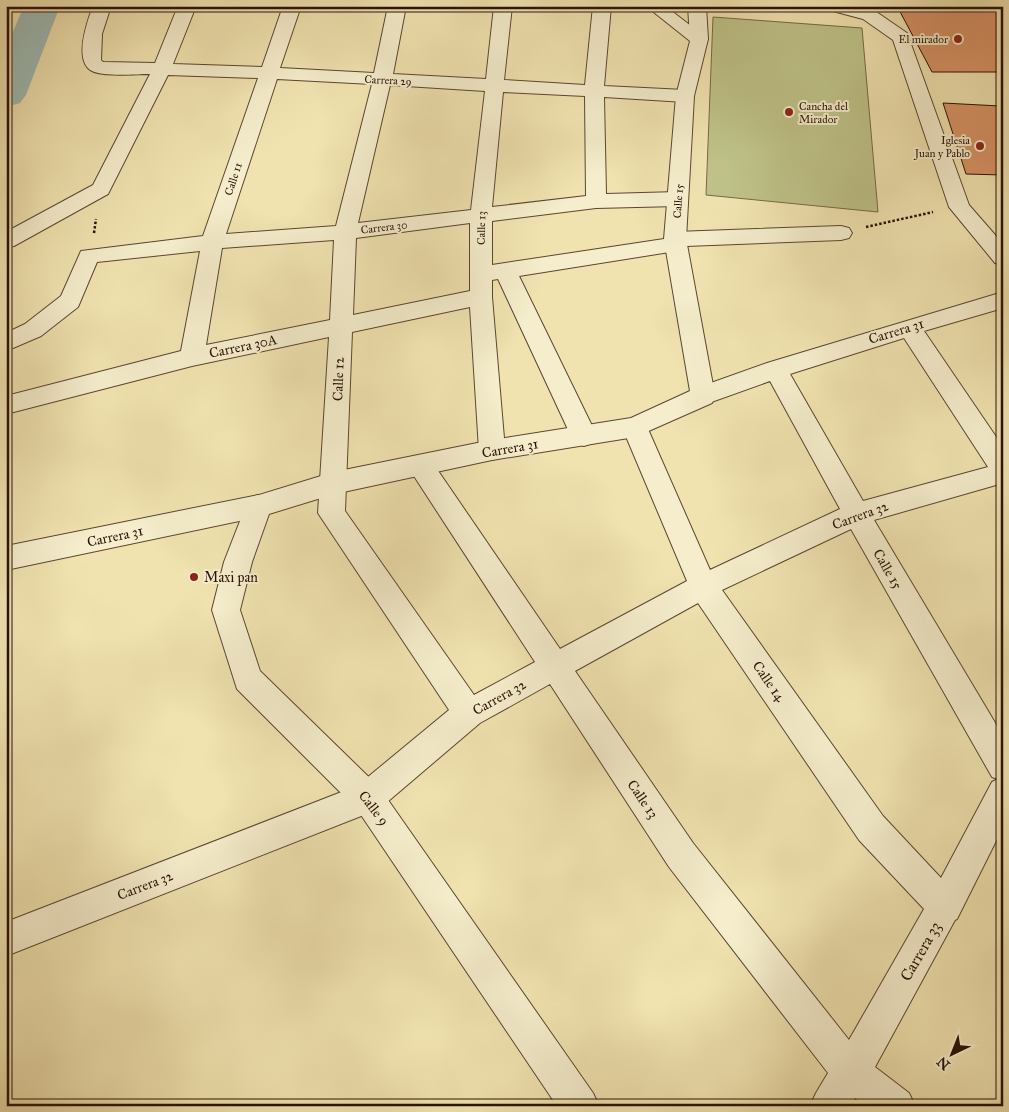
<svg xmlns="http://www.w3.org/2000/svg" width="1009" height="1112" viewBox="0 0 1009 1112" font-family="'IM FELL Great Primer',serif">
  <style>
    .green { fill: #bec288; stroke: #736a47 }
    .lines { fill: none; stroke-linecap: round; stroke-linejoin: round }
    .river { fill: #9ebcb5; fill-rule: evenodd }
    .building { fill: #d89467; stroke: #281206 }
    .minor-casing { stroke: #5a4630; stroke-width: 2 }
    .tertiary-casing { stroke: #5a4630; stroke-width: 2 }
    .path { stroke: #281206; stroke-width: 2.5; stroke-dasharray: 2.5 2; stroke-linecap: butt }
    .minor { fill: #f5edcc; fill-rule: evenodd }
    .tertiary { fill: #f5edcc; fill-rule: evenodd }
    .poi-dot { fill: #8f2418; stroke: #f5edcc; stroke-width: 2 }
    .labels { text-anchor: middle; stroke-width: 4; stroke-linejoin: round; paint-order: stroke }
    .far-poi-label { font-size: 11px; fill: #281206; stroke: #f5edcc; text-anchor: end }
    .far-street-label { font-size: 11px; fill: #281206; stroke: #f5edcc }
    .street-label { font-size: 14px; fill: #281206; stroke: #f5edcc }
    .poi-label { font-size: 14px; fill: #281206; stroke: #f5edcc; text-anchor: start }
    .near-street-label { font-size: 16px; fill: #281206; stroke: #f5edcc }
  </style>
  <rect width="100%" height="100%" fill="#f0e3b0"/>
  <filter id="stains"><feTurbulence type="fractalNoise" baseFrequency=".004" numOctaves="4"/><feColorMatrix values="0 0 0 0 .2 0 0 0 0 .09 0 0 0 0 .02 0 0 0 .5 -.17"/></filter>
  <radialGradient id="worn" r=".72"><stop offset=".6" stop-color="#630" stop-opacity="0"/><stop offset="1" stop-color="#630" stop-opacity=".3"/></radialGradient>
  <!-- green -->
  <path class="green" d="M 713,17 L 862,28 L 878,212 L 706,195 Z"/>
  <g class="lines">
    <!-- river -->
    <path class="river" d="M 24,6 L 60,6 L 26,95 L 20,103 L 6,107 L 6,48 Z"/>
  </g>
  <!-- building -->
  <path class="building" d="M 897,6 L 1003,6 L 1003,72 L 932,72 Z
    M 943,103 L 1000,106 L 1003,118 L 1003,175 L 966,174 Z"/>
  <g class="lines">
    <defs>
      <path id="minor" d="M 93,6 L 111,6 L 102,34 L 101,60 L 103,62 L 155,63 L 178,6 L 196,6 L 173,64 L 262,67 L 283,6 L 301,6 L 280,68 L 374,73 L 388,6 L 406,6 L 393,74 L 486,79 L 494,6 L 512,6 L 504,80 L 585,85 L 593,6 L 611,6 L 604,86 L 685,90 L 692,92 L 694,96 L 692,100 L 685,102 L 604,97 L 606,194 L 678,192 L 685,194 L 688,199 L 685,204 L 678,206 L 596,208 L 492,221 L 492,265 L 664,239 L 667,234 L 675,232 L 841,226 L 849,228 L 852,233 L 849,238 L 841,240 L 686,246 L 684,249 L 676,251 L 519,276 L 597,436 L 593,443 L 584,446 L 575,443 L 571,436 L 498,279 L 492,280 L 492,297 L 505,450 L 501,457 L 492,460 L 483,457 L 479,450 L 470,307 L 352,332 L 345,511 L 474,695 L 535,662 L 412,473 L 408,466 L 412,459 L 421,456 L 430,459 L 560,649 L 687,581 L 622,427 L 626,420 L 635,417 L 644,420 L 710,570 L 840,509 L 770,381 L 703,405 L 694,403 L 691,396 L 694,389 L 767,363 L 1003,292 L 1003,308 L 924,331 L 1003,447 L 1003,483 L 874,520 L 1003,736 L 1003,827 L 957,919 L 955,920 L 875,1067 L 909,1093 L 915,1106 L 865,1106 L 855,1098 L 851,1106 L 810,1106 L 816,1093 L 828,1073 L 669,867 L 550,684 L 480,723 L 379,809 L 6,956 L 6,922 L 357,786 L 449,710 L 318,513 L 329,337 L 192,366 L 6,414 L 6,396 L 181,351 L 200,251 L 97,262 L 78,307 L 41,336 L 6,351 L 6,333 L 25,324 L 61,296 L 81,251 L 203,236 L 258,78 L 168,75 L 108,194 L 14,246 L 6,248 L 6,232 L 93,185 L 150,74 C 136,74 104,77 92,71 C 73,61 87,22 93,6 ZM 277,79 L 372,84 L 336,226 L 226,234 ZM 390,85 L 485,91 L 471,210 L 358,223 ZM 503,92 L 585,96 L 586,196 L 492,207 ZM 470,223 L 470,291 L 353,315 L 356,238 ZM 334,240 L 330,320 L 206,345 L 222,248 ZM 904,338 L 988,467 L 863,501 L 790,374 ZM 851,529 L 992,777 L 998,779 L 992,782 L 941,878 L 883,816 L 722,590 ZM 698,603 L 859,840 L 924,909 L 849,1040 L 693,843 L 575,671 Z
        M 688,6 L 706,6 L 708,39 L 705,43 L 699,44 L 693,43 L 690,39 Z
        M 827,6 L 856,6 L 875,11 L 907,33 L 969,205 L 1003,244 L 1003,265 L 995,263 L 949,207 L 893,40 L 863,19 L 829,10 Z
        M 258,495 L 267,498 L 271,506 L 267,514 L 258,517 L 6,570 L 6,546 Z"/>
      <path id="tertiary" d="M 646,6 L 665,6 L 708,39 L 694,96 L 686,239 L 715,396 L 712,403 L 635,437 L 492,460 L 334,494 L 269,514 L 252,562 L 240,610 L 260,671 L 379,787 L 593,1093 L 599,1106 L 557,1106 L 357,809 L 237,689 L 212,610 L 224,562 L 249,498 L 334,472 L 492,440 L 631,418 L 690,391 L 664,239 L 676,96 L 690,41 Z"/>
    </defs>
    <!-- minor casing -->
    <use href="#minor" class="minor-casing"/>
    <!-- tertiary casing -->
    <use href="#tertiary" class="tertiary-casing"/>
    <!-- path -->
    <path class="path" d="M 866,227 L 933,212
      M 94,233 L 96,219"/>
    <!-- minor -->
    <use href="#minor" class="minor"/>
    <!-- tertiary -->
    <use href="#tertiary" class="tertiary"/>
  </g>
  <!-- markers -->
  <g class="poi-dot">
    <circle cx="958" cy="39" r="5"/>
    <circle cx="789" cy="112" r="5"/>
    <circle cx="980" cy="146" r="5"/>
    <circle cx="194" cy="577" r="5"/>
  </g>
  <g class="labels">
    <!-- far-poi labels -->
    <g class="far-poi-label">
      <text x="948" y="43">El mirador</text>
      <text x="799" y="110" text-anchor="start">Cancha del<tspan x="799" dy="13">Mirador</tspan></text>
      <text x="970" y="144">Iglesia<tspan x="970" dy="13">Juan y Pablo</tspan></text>
    </g>
    <!-- far-street labels -->
    <g class="far-street-label">
      <text transform="translate(388 80) rotate(3)" y="4">Carrera 29</text>
      <text transform="translate(233 179) rotate(-72)" y="4">Calle 11</text>
      <text transform="translate(678 201) rotate(-86)" y="4">Calle 15</text>
      <text transform="translate(384 227) rotate(-7)" y="4">Carrera 30</text>
      <text transform="translate(481 228) rotate(-89)" y="4">Calle 13</text>
    </g>
    <!-- street labels -->
    <g class="street-label">
      <text transform="translate(896 331) rotate(-17)" y="5">Carrera 31</text>
      <text transform="translate(243 346) rotate(-12)" y="5">Carrera 30A</text>
      <text transform="translate(338 379) rotate(-88)" y="5">Calle 12</text>
      <text transform="translate(510 448) rotate(-10)" y="5">Carrera 31</text>
      <text transform="translate(860 515) rotate(-20)" y="5">Carrera 32</text>
      <text transform="translate(115 536) rotate(-12)" y="5">Carrera 31</text>
      <text transform="translate(888 569) rotate(60)" y="5">Calle 15</text>
      <text transform="translate(769 681) rotate(55)" y="5">Calle 14</text>
      <text transform="translate(499 697) rotate(-29)" y="5">Carrera 32</text>
      <text transform="translate(643 799) rotate(56)" y="5">Calle 13</text>
      <text transform="translate(374 808) rotate(52)" y="5">Calle 9</text>
      <text transform="translate(145 885) rotate(-21)" y="5">Carrera 32</text>
    </g>
    <!-- poi labels -->
    <g class="poi-label">
      <text x="204" y="582">Maxi pan</text>
    </g>
    <!-- near-street labels -->
    <g class="near-street-label">
      <text transform="translate(920 951) rotate(-60)" y="6">Carrera 33</text>
    </g>
  </g>
  <!-- margin -->
  <rect width="1009" height="1112" fill="none" stroke="#f0e3b0" stroke-width="25"/>
  <rect x="8" y="8" width="994" height="1097" fill="none" stroke="#281206" stroke-width="2.5"/>
  <rect x="12" y="12" width="984" height="1087" fill="none" stroke="#281206"/>
  <!-- north arrow -->
  <g transform="translate(952 1054) rotate(223)" stroke="#f5edcc" stroke-width="4" paint-order="stroke">
  <path d="M0-4L9 19L0 12L-9 19Z" fill="#281206"/>
  <text y="-8" font-size="14" font-weight="bold" text-anchor="middle" fill="#281206">N</text>
  </g>
  <rect width="100%" height="100%" filter="url(#stains)"/>
  <rect width="100%" height="100%" fill="url(#worn)"/>
</svg>
